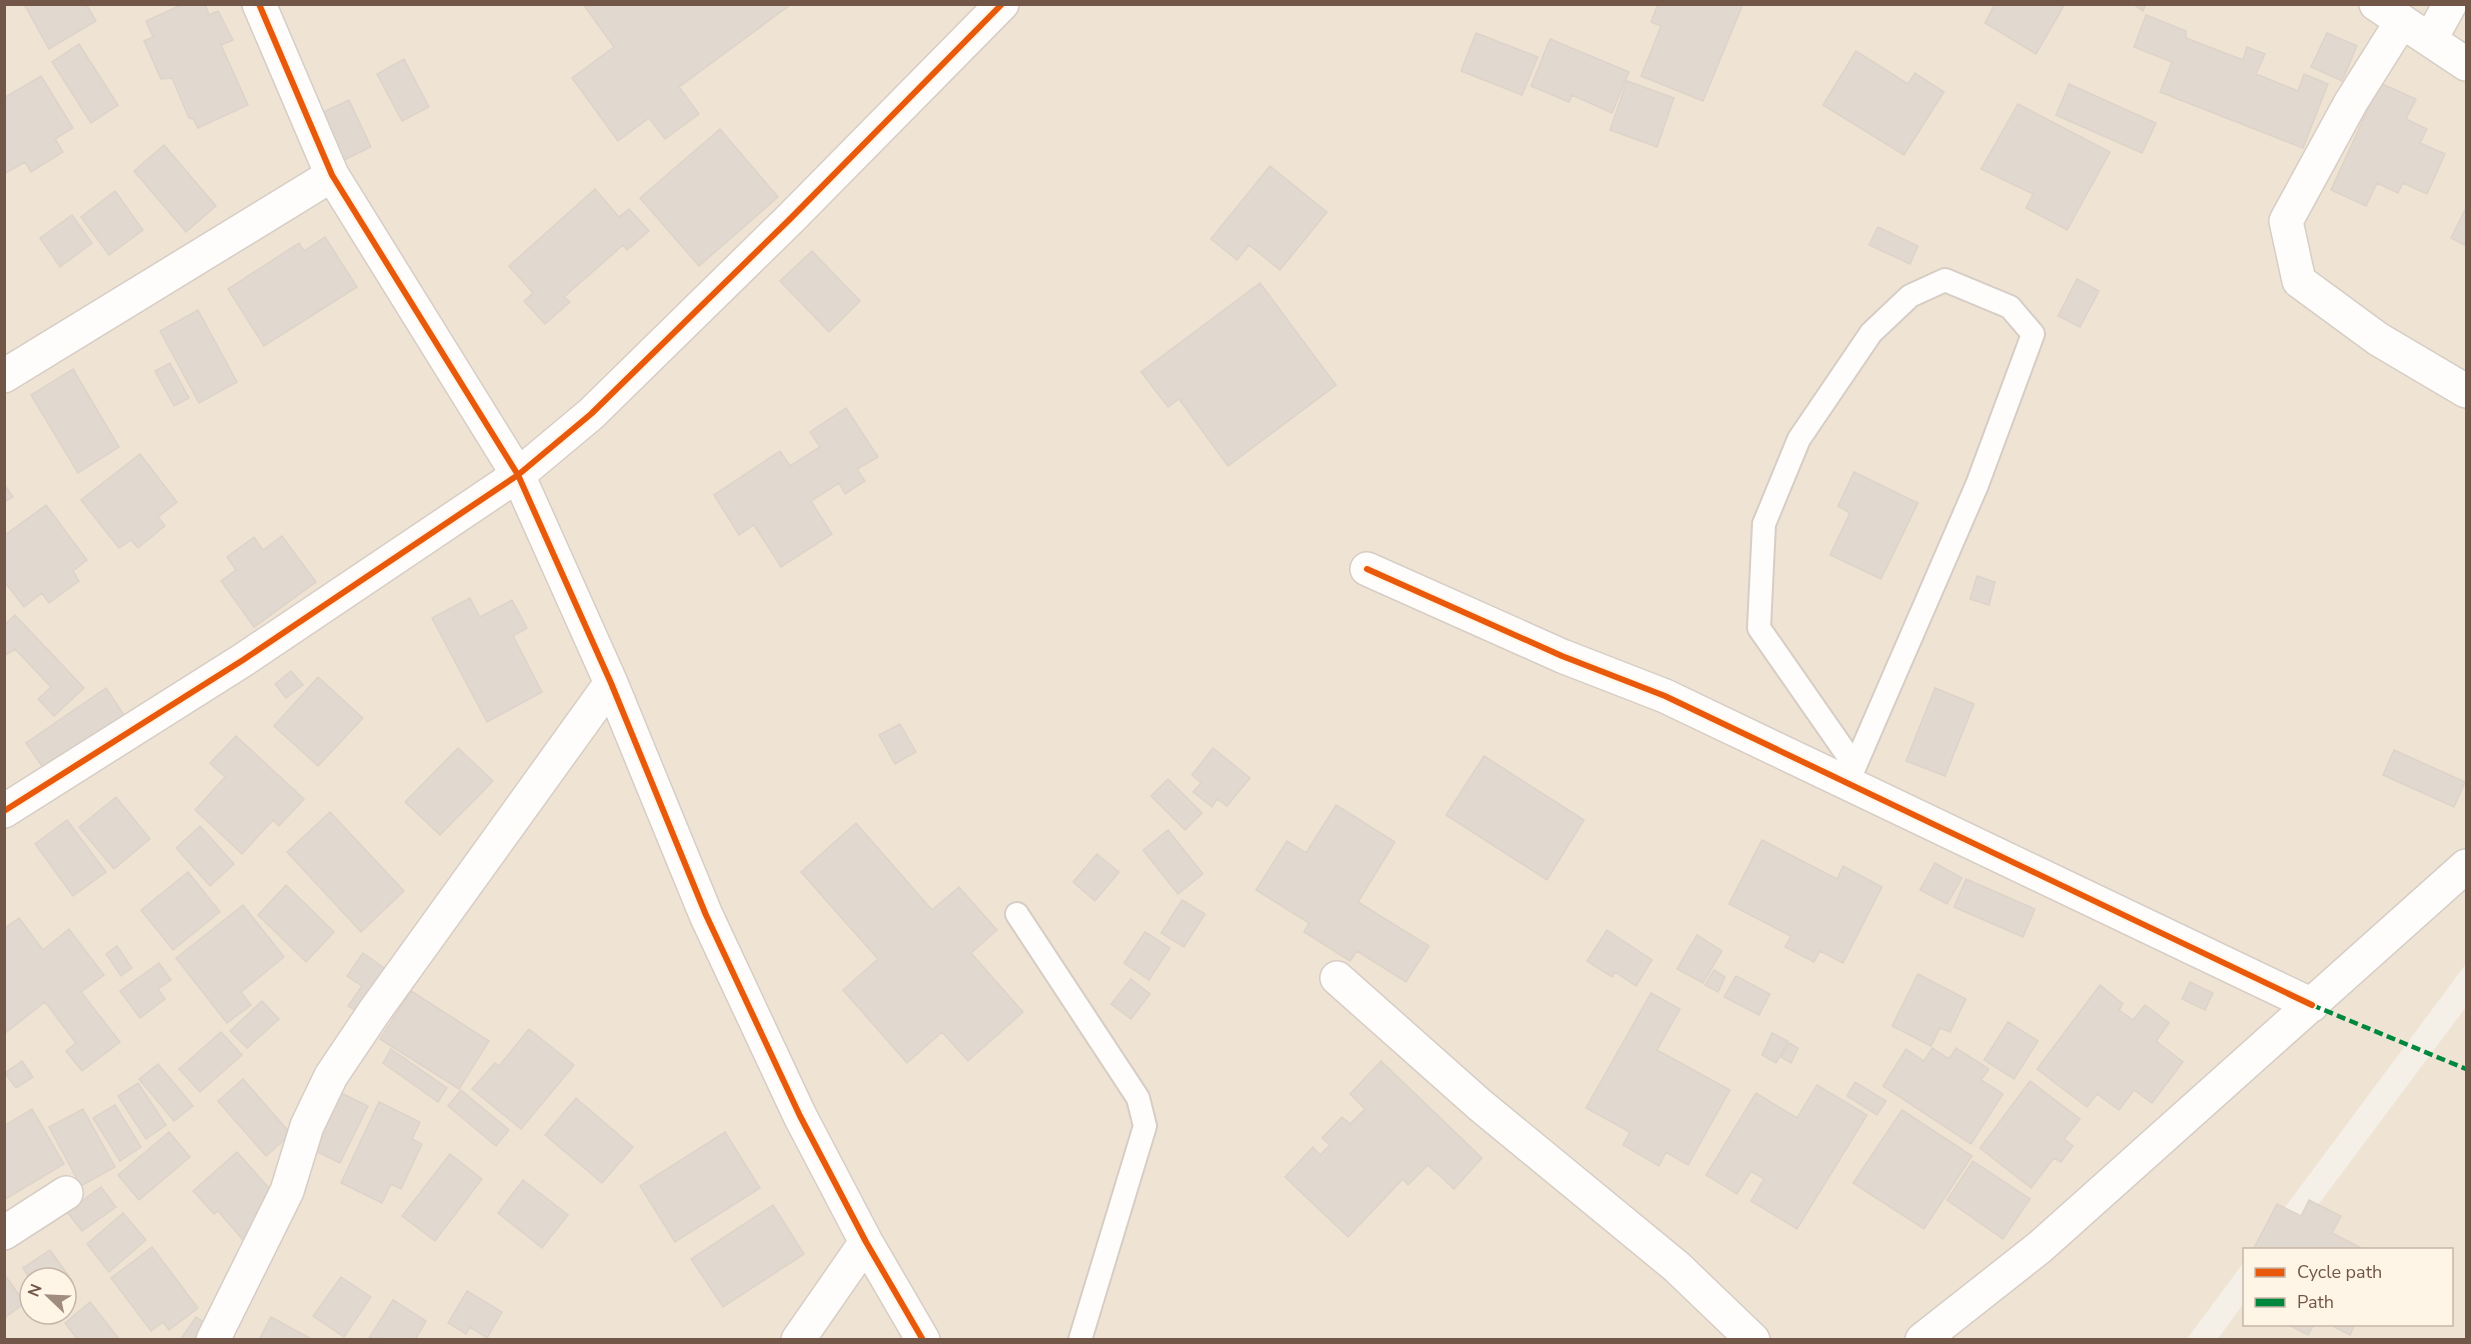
<svg xmlns="http://www.w3.org/2000/svg" width="2471" height="1344" viewBox="0 0 2471 1344" font-family="'Nunito Sans',sans-serif">
  <style>
    .residential { fill: #efe3d4; fill-rule: evenodd }
    .building { fill: #e1d8cf; stroke: #ded3c9; stroke-width: 1.5 }
    .lines { fill: none; stroke-linecap: round; stroke-linejoin: round }
    .lane-casing { stroke: #d6cdc5; stroke-width: 26 }
    .street-casing { stroke: #d6cdc5; stroke-width: 36 }
    .lane { stroke: #fefdfb; stroke-width: 22 }
    .street { stroke: #fefdfb; stroke-width: 33 }
    .quiet { stroke: #00873e; stroke-width: 4.5; stroke-dasharray: 9 4.5; stroke-linecap: butt }
    .cycleway-casing { stroke: #fff5e7; stroke-width: 10 }
    .cycleway { stroke: #e8590c; stroke-width: 6 }
  </style>
  <rect width="100%" height="100%" fill="#f5f0e7"/>
  <!-- residential -->
  <path class="residential" d="M 5,5 L 2466,5 L 2466,964 L 2254,1249 L 2244,1250 L 2244,1262 L 2187,1339 L 5,1340 ZM 30,1278 L 66,1278 L 66,1314 L 30,1314 Z
    M 2466,1007 L 2466,1339 L 2217,1340 L 2244,1303 L 2244,1324 L 2452,1324 L 2452,1250 L 2285,1249 Z"/>
  <!-- building -->
  <path class="building" d="M 24,4 L 86,4 L 96,21 L 49,49 Z
    M 183,4 L 205,4 L 209,15 L 218,11 L 233,40 L 221,45 L 248,105 L 198,128 L 193,119 L 189,118 L 172,78 L 161,79 L 144,41 L 153,37 L 146,21 Z
    M 583,4 L 790,4 L 790,5 L 679,87 L 699,114 L 665,139 L 649,118 L 618,141 L 572,78 L 614,47 Z
    M 1658,4 L 1743,4 L 1703,101 L 1641,76 L 1661,26 L 1651,22 Z
    M 1995,4 L 2065,4 L 2036,54 L 1985,23 Z
    M 2133,4 L 2146,4 L 2143,11 Z
    M 2146,15 L 2186,31 L 2186,38 L 2243,60 L 2247,47 L 2265,54 L 2256,74 L 2298,91 L 2304,74 L 2328,84 L 2303,148 L 2160,92 L 2172,62 L 2134,47 Z
    M 1476,33 L 1538,57 L 1522,95 L 1461,71 Z
    M 2327,33 L 2357,46 L 2342,81 L 2311,67 Z
    M 1550,39 L 1629,72 L 1612,113 L 1572,95 L 1569,102 L 1531,86 Z
    M 79,44 L 118,105 L 91,123 L 52,62 Z
    M 1856,51 L 1908,84 L 1915,73 L 1944,92 L 1904,155 L 1823,105 Z
    M 404,59 L 429,107 L 402,121 L 377,74 Z
    M 41,76 L 73,128 L 55,139 L 63,152 L 31,172 L 25,162 L 4,174 L 4,98 Z
    M 1627,81 L 1674,98 L 1657,147 L 1610,130 Z
    M 2380,83 L 2416,99 L 2406,119 L 2427,129 L 2420,143 L 2445,154 L 2427,194 L 2403,183 L 2398,193 L 2377,183 L 2366,206 L 2331,190 Z
    M 2069,84 L 2156,123 L 2142,153 L 2056,115 Z
    M 349,100 L 371,147 L 342,161 L 319,114 Z
    M 2018,104 L 2110,152 L 2067,230 L 2026,208 L 2033,194 L 1981,169 Z
    M 720,129 L 778,197 L 699,266 L 640,198 Z
    M 164,145 L 216,206 L 186,232 L 134,171 Z
    M 1270,166 L 1327,212 L 1280,270 L 1249,245 L 1237,260 L 1211,239 Z
    M 595,189 L 619,217 L 629,209 L 649,231 L 627,250 L 623,245 L 564,297 L 570,302 L 545,324 L 524,301 L 533,293 L 509,266 Z
    M 115,191 L 143,230 L 109,255 L 81,217 Z
    M 2466,208 L 2466,246 L 2451,238 Z
    M 72,215 L 92,243 L 60,267 L 40,238 Z
    M 1878,227 L 1918,246 L 1910,264 L 1869,245 Z
    M 325,237 L 357,287 L 264,346 L 228,289 L 299,243 L 304,251 Z
    M 812,251 L 860,301 L 829,332 L 780,281 Z
    M 2077,279 L 2099,291 L 2080,327 L 2058,316 Z
    M 1260,283 L 1336,385 L 1228,466 L 1179,399 L 1168,407 L 1141,372 Z
    M 198,310 L 237,382 L 199,403 L 160,331 Z
    M 170,363 L 189,398 L 174,406 L 155,371 Z
    M 73,369 L 119,447 L 78,473 L 31,395 Z
    M 846,408 L 878,457 L 857,469 L 865,481 L 845,494 L 839,483 L 811,501 L 832,534 L 781,567 L 754,525 L 739,535 L 714,495 L 780,451 L 790,466 L 820,447 L 810,432 Z
    M 140,454 L 177,502 L 158,517 L 165,526 L 138,548 L 131,540 L 119,548 L 81,500 Z
    M 1854,472 L 1918,503 L 1881,579 L 1830,555 L 1850,513 L 1838,506 Z
    M 4,484 L 13,497 L 4,502 Z
    M 46,505 L 87,560 L 73,571 L 79,581 L 49,603 L 42,593 L 24,607 L 4,581 L 4,536 Z
    M 282,536 L 316,582 L 254,627 L 221,581 L 236,570 L 227,557 L 254,537 L 263,550 Z
    M 1977,576 L 1995,582 L 1989,605 L 1970,599 Z
    M 470,598 L 480,617 L 512,600 L 527,628 L 513,636 L 542,692 L 487,722 L 432,618 Z
    M 15,615 L 84,688 L 54,716 L 38,699 L 51,687 L 15,649 L 4,656 L 4,625 Z
    M 291,671 L 303,685 L 286,698 L 275,684 Z
    M 318,677 L 363,718 L 318,766 L 274,726 Z
    M 106,688 L 124,715 L 44,769 L 26,743 Z
    M 1935,688 L 1974,704 L 1945,776 L 1906,761 Z
    M 900,724 L 916,752 L 895,764 L 879,735 Z
    M 236,736 L 304,799 L 279,826 L 273,820 L 242,854 L 195,810 L 225,777 L 210,763 Z
    M 458,748 L 493,781 L 440,835 L 405,802 Z
    M 1213,748 L 1250,778 L 1227,806 L 1217,799 L 1212,807 L 1193,792 L 1201,783 L 1192,775 Z
    M 2394,750 L 2465,782 L 2454,807 L 2383,775 Z
    M 1484,756 L 1584,820 L 1547,880 L 1446,815 Z
    M 1168,779 L 1202,813 L 1185,830 L 1151,796 Z
    M 116,797 L 150,839 L 114,869 L 79,827 Z
    M 1336,805 L 1395,842 L 1358,902 L 1429,946 L 1406,982 L 1357,951 L 1350,961 L 1304,932 L 1309,923 L 1256,890 L 1287,841 L 1306,853 Z
    M 330,812 L 404,891 L 361,932 L 287,852 Z
    M 67,820 L 106,872 L 73,896 L 35,844 Z
    M 856,823 L 932,910 L 959,887 L 997,930 L 971,953 L 1023,1012 L 968,1061 L 942,1032 L 907,1063 L 843,990 L 878,959 L 801,872 Z
    M 200,826 L 234,864 L 210,886 L 176,848 Z
    M 1168,830 L 1203,874 L 1178,894 L 1143,850 Z
    M 1762,840 L 1837,879 L 1843,866 L 1882,887 L 1843,963 L 1820,951 L 1814,962 L 1785,947 L 1791,936 L 1729,904 Z
    M 1097,854 L 1119,872 L 1095,901 L 1073,882 Z
    M 1935,863 L 1962,878 L 1947,904 L 1920,890 Z
    M 188,872 L 220,912 L 173,950 L 141,910 Z
    M 1966,879 L 2035,909 L 2023,937 L 1954,907 Z
    M 286,885 L 334,932 L 306,962 L 258,915 Z
    M 1182,900 L 1205,914 L 1184,947 L 1161,933 Z
    M 243,905 L 284,957 L 241,992 L 251,1005 L 227,1023 L 176,958 Z
    M 19,918 L 43,950 L 69,929 L 104,975 L 81,992 L 120,1042 L 82,1071 L 66,1051 L 76,1043 L 45,1002 L 4,1034 L 4,929 Z
    M 1607,930 L 1652,960 L 1636,986 L 1615,972 L 1612,977 L 1587,961 Z
    M 1145,932 L 1170,948 L 1149,980 L 1124,963 Z
    M 1697,935 L 1722,951 L 1703,983 L 1677,969 Z
    M 117,946 L 132,968 L 121,976 L 106,954 Z
    M 363,953 L 387,970 L 358,1012 L 348,1006 L 362,986 L 347,976 Z
    M 159,963 L 171,980 L 158,989 L 165,999 L 140,1018 L 120,991 Z
    M 1714,970 L 1725,977 L 1718,992 L 1705,985 Z
    M 1918,974 L 1966,999 L 1950,1032 L 1940,1028 L 1931,1046 L 1892,1026 Z
    M 1736,976 L 1770,994 L 1759,1015 L 1724,997 Z
    M 1131,979 L 1150,994 L 1131,1019 L 1111,1004 Z
    M 2190,982 L 2213,993 L 2205,1010 L 2182,999 Z
    M 2100,985 L 2123,1004 L 2119,1010 L 2133,1020 L 2145,1005 L 2169,1023 L 2156,1041 L 2183,1062 L 2152,1103 L 2134,1090 L 2119,1110 L 2097,1094 L 2087,1107 L 2037,1069 Z
    M 411,991 L 489,1041 L 459,1089 L 380,1039 Z
    M 1651,993 L 1680,1009 L 1657,1050 L 1730,1090 L 1688,1165 L 1666,1152 L 1659,1166 L 1623,1145 L 1630,1132 L 1586,1108 Z
    M 262,1001 L 279,1019 L 247,1048 L 230,1031 Z
    M 2008,1022 L 2038,1041 L 2014,1079 L 1984,1060 Z
    M 529,1029 L 574,1065 L 521,1129 L 472,1089 L 495,1063 L 499,1066 Z
    M 221,1032 L 242,1055 L 200,1092 L 179,1069 Z
    M 1772,1033 L 1788,1041 L 1776,1063 L 1762,1055 Z
    M 1789,1043 L 1798,1048 L 1791,1063 L 1781,1057 Z
    M 1932,1048 L 1949,1059 L 1956,1048 L 1989,1069 L 1981,1080 L 2003,1094 L 1971,1144 L 1883,1086 L 1906,1049 L 1924,1061 Z
    M 391,1049 L 447,1088 L 438,1102 L 383,1063 Z
    M 22,1061 L 33,1077 L 16,1088 L 5,1073 Z
    M 1381,1061 L 1482,1158 L 1454,1189 L 1428,1165 L 1408,1185 L 1403,1179 L 1348,1237 L 1285,1177 L 1313,1147 L 1320,1155 L 1330,1145 L 1322,1138 L 1342,1117 L 1350,1124 L 1365,1109 L 1350,1094 Z
    M 158,1064 L 193,1106 L 174,1121 L 139,1079 Z
    M 243,1079 L 291,1134 L 266,1156 L 218,1101 Z
    M 2030,1081 L 2080,1119 L 2064,1139 L 2073,1146 L 2061,1162 L 2054,1158 L 2031,1188 L 1980,1148 Z
    M 1855,1082 L 1886,1101 L 1877,1115 L 1847,1096 Z
    M 138,1083 L 166,1125 L 146,1139 L 118,1096 Z
    M 1817,1085 L 1867,1115 L 1797,1229 L 1751,1201 L 1764,1179 L 1751,1171 L 1737,1194 L 1706,1175 L 1756,1093 L 1797,1118 Z
    M 461,1090 L 509,1130 L 496,1146 L 448,1106 Z
    M 339,1092 L 368,1106 L 340,1163 L 311,1149 Z
    M 576,1098 L 633,1147 L 602,1183 L 545,1135 Z
    M 379,1102 L 420,1122 L 412,1139 L 422,1144 L 401,1189 L 391,1184 L 382,1203 L 341,1183 Z
    M 115,1105 L 141,1147 L 120,1161 L 93,1118 Z
    M 32,1109 L 64,1164 L 4,1200 L 4,1126 Z
    M 83,1109 L 115,1167 L 81,1186 L 49,1127 Z
    M 1902,1110 L 1972,1156 L 1924,1229 L 1853,1183 Z
    M 169,1132 L 190,1157 L 139,1200 L 118,1175 Z
    M 725,1132 L 760,1188 L 675,1242 L 640,1186 Z
    M 237,1152 L 276,1196 L 249,1247 L 218,1211 L 214,1214 L 193,1191 Z
    M 450,1154 L 482,1179 L 435,1241 L 402,1216 Z
    M 1973,1161 L 2030,1199 L 2003,1239 L 1947,1200 Z
    M 523,1180 L 568,1215 L 542,1248 L 498,1213 Z
    M 101,1187 L 116,1207 L 82,1231 L 67,1212 Z
    M 2309,1200 L 2341,1216 L 2332,1233 L 2365,1250 L 2253,1250 L 2277,1204 L 2301,1216 Z
    M 773,1205 L 804,1254 L 723,1307 L 691,1259 Z
    M 123,1213 L 146,1240 L 109,1272 L 87,1244 Z
    M 152,1247 L 198,1308 L 169,1330 L 163,1322 L 151,1331 L 111,1278 Z
    M 50,1250 L 73,1282 L 66,1288 L 66,1278 L 30,1279 L 23,1268 Z
    M 4,1274 L 25,1303 L 4,1318 Z
    M 341,1277 L 371,1297 L 344,1337 L 313,1316 Z
    M 467,1291 L 502,1312 L 487,1338 L 470,1327 L 466,1334 L 448,1323 Z
    M 393,1300 L 426,1321 L 415,1340 L 369,1338 Z
    M 90,1302 L 120,1340 L 78,1340 L 65,1323 Z
    M 196,1317 L 211,1327 L 203,1340 L 180,1340 Z
    M 271,1317 L 313,1340 L 259,1340 Z
    M 2287,1324 L 2314,1324 L 2308,1335 Z
    M 2329,1324 L 2355,1324 L 2350,1335 Z"/>
  <g class="lines">
    <defs>
      <path id="lane" d="M 1847,783 L 1855,766 L 1977,485 L 2033,334 L 2010,307 L 1945,280 L 1910,296 L 1871,333 L 1799,439 L 1764,524 L 1759,628 L 1855,766
        M 1017,914 L 1138,1098 L 1145,1126 L 1080,1340"/>
      <path id="street" d="M 259,4 L 332,175 L 518,475 L 611,683 L 706,915 L 800,1116 L 866,1242 L 923,1340
        M 2376,4 L 2466,64
        M 2402,21 L 2351,102 L 2286,221 L 2299,281 L 2378,339 L 2466,391
        M 2430,40 L 2450,4
        M 4,376 L 332,175
        M 1367,569 L 1562,656 L 1665,696 L 2312,1005
        M 4,811 L 243,660 L 518,475 L 591,414 L 791,218 L 1002,4
        M 1337,978 L 1480,1105 L 1677,1267 L 1753,1340
        M 4,1233 L 66,1193
        M 213,1340 L 287,1191 L 307,1126 L 331,1076 L 374,1012 L 611,683
        M 798,1340 L 866,1242
        M 1922,1340 L 2040,1247 L 2466,866"/>
    </defs>
    <!-- lane casing -->
    <use href="#lane" class="lane-casing"/>
    <!-- street casing -->
    <use href="#street" class="street-casing"/>
    <!-- lane -->
    <use href="#lane" class="lane"/>
    <!-- street -->
    <use href="#street" class="street"/>
    <!-- quiet -->
    <path class="quiet" d="M 2312,1005 L 2466,1069"/>
    <defs>
      <path id="cycleway" d="M 259,4 L 332,175 L 518,475 L 611,683 L 706,915 L 800,1116 L 866,1242 L 923,1340
        M 1367,569 L 1562,656 L 1665,696 L 2312,1005
        M 4,811 L 243,660 L 518,475 L 591,414 L 791,218 L 1002,4"/>
    </defs>
    <!-- cycleway casing -->
    <use href="#cycleway" class="cycleway-casing"/>
    <!-- cycleway -->
    <use href="#cycleway" class="cycleway"/>
  </g>
  <!-- border -->
  <rect width="2471" height="1344" fill="none" stroke="#725749" stroke-width="12"/>
  <!-- legend -->
  <rect x="2243" y="1248" width="210" height="78" fill="#fff5e7" stroke="#c7b6a8" stroke-width="1.5"/>
  <rect x="2255" y="1268" width="30" height="9" fill="#e8590c" stroke="#c7b6a8" stroke-width="1.5"/>
  <text x="2297" y="1278" font-size="18" fill="#725749">Cycle path</text>
  <rect x="2255" y="1298" width="30" height="9" fill="#00873e" stroke="#c7b6a8" stroke-width="1.5"/>
  <text x="2297" y="1308" font-size="18" fill="#725749">Path</text>
  <!-- north arrow -->
  <g transform="translate(48 1296) rotate(293)"><circle r="28" fill="#fff5e7" stroke="#c7b6a8" stroke-width="1.5"/>
  <path d="M0-4.5L10 22L0 15L-10 22Z" fill="#a08d80"/>
  <text y="-9" font-size="16" font-weight="bold" text-anchor="middle" fill="#725749">N</text>
  </g>
</svg>
